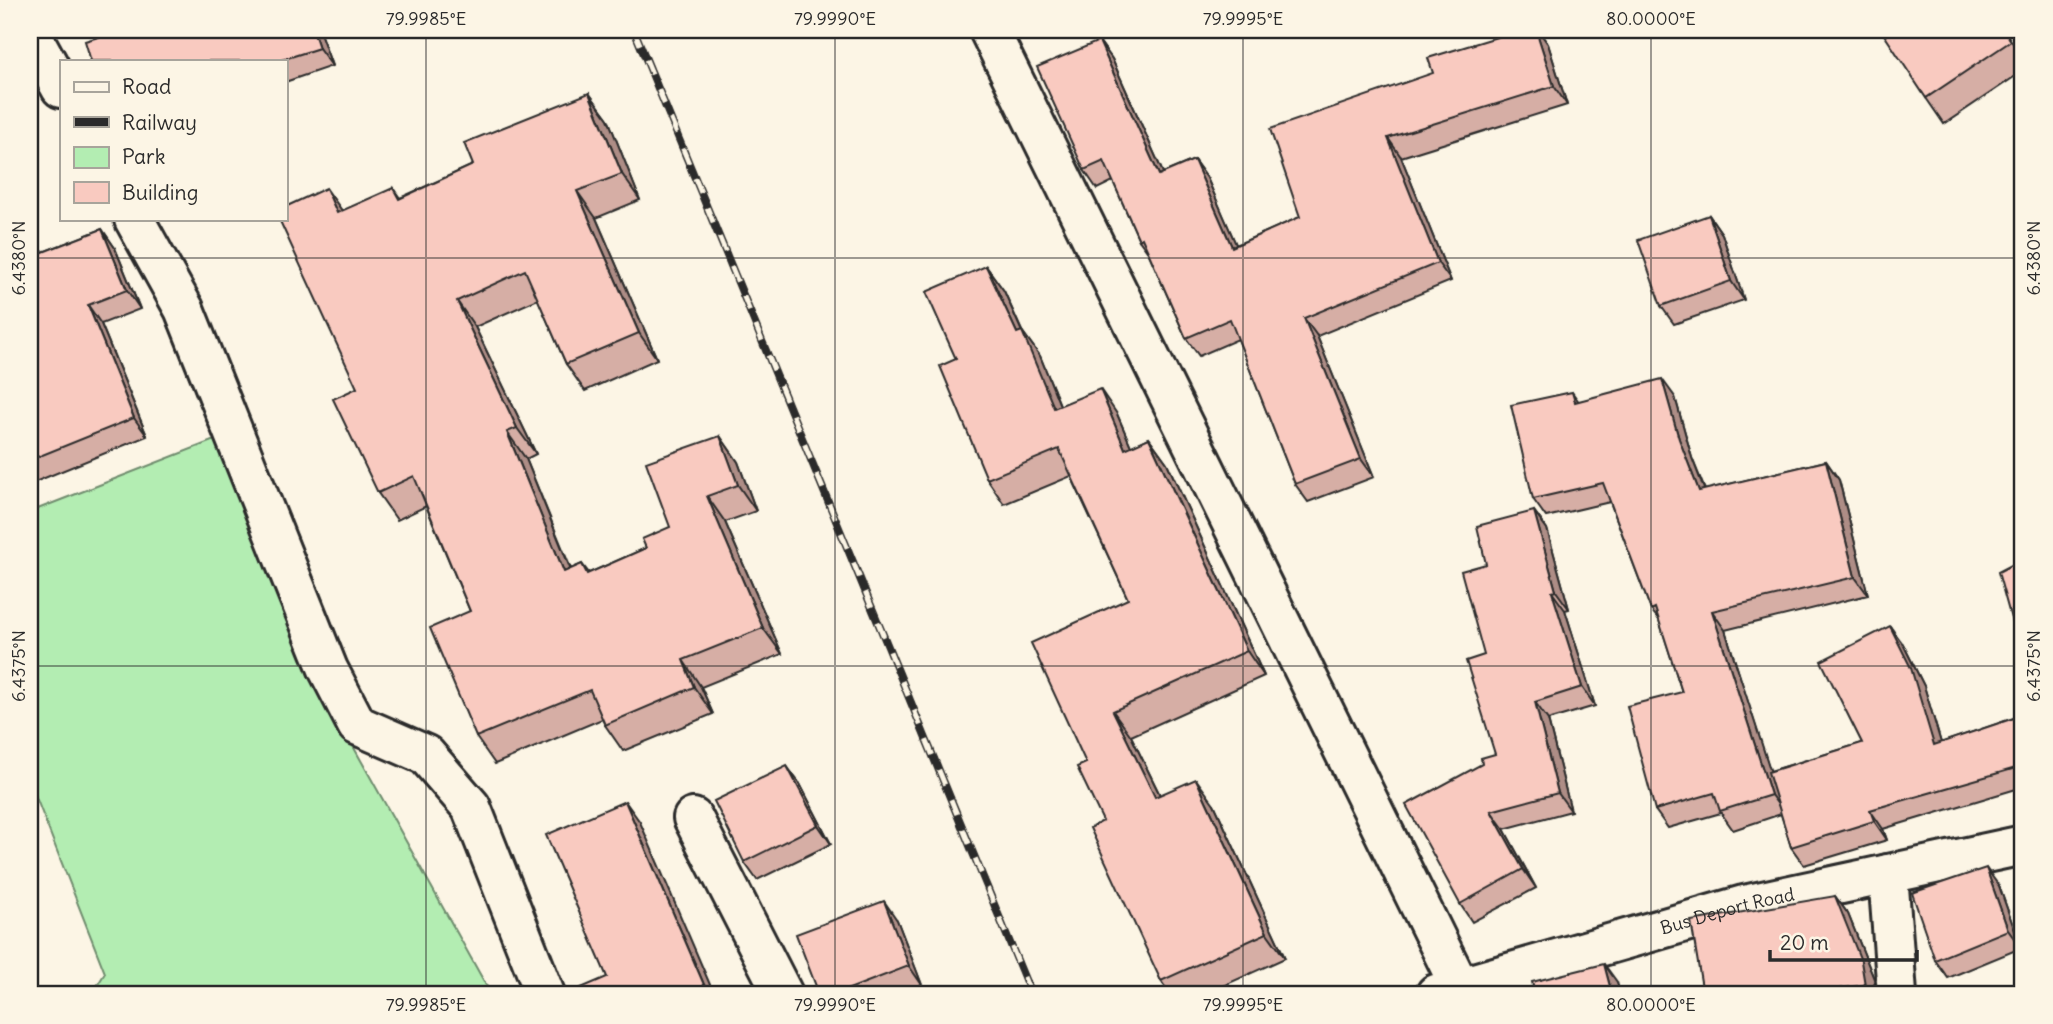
<svg xmlns="http://www.w3.org/2000/svg" width="2053" height="1024" viewBox="0 0 2053 1024" font-family="Delius,sans-serif">
  <style>
    .green { fill: #b3edb2; stroke: #6f8c6e; stroke-width: 2 }
    .lines { fill: none; stroke-linecap: round; stroke-linejoin: round }
    .street-casing { stroke: #2b2b2b; stroke-width: 44 }
    .street { stroke: #fcf5e5; stroke-width: 38 }
    .rail-casing { stroke: #2b2b2b; stroke-width: 8 }
    .rail { stroke: #fcf5e5; stroke-width: 5; stroke-dasharray: 16; stroke-linecap: butt }
    .wall { fill: #d6aea5; stroke: #2b2b2b; stroke-width: 2 }
    .shaded-wall { fill: #ae8d86; stroke: #2b2b2b; stroke-width: 2 }
    .building { fill: #f9cac0; stroke: #2b2b2b; stroke-width: 2 }
    .ticks { fill: none; stroke: #2b2b2b; stroke-width: 2; stroke-opacity: 0.45 }
    .labels { text-anchor: middle; stroke-width: 6; stroke-linejoin: round; paint-order: stroke }
    .street-label { font-size: 18px; fill: #2b2b2b; stroke: #fcf5e5 }
    .neatline { fill: none; stroke: #2b2b2b; stroke-width: 2.5 }
    .ticks-label { font-size: 18px; text-anchor: middle; fill: #2b2b2b }
  </style>
  <rect width="100%" height="100%" fill="#fcf5e5"/>
  <filter id="ink" filterUnits="userSpaceOnUse"><feTurbulence type="fractalNoise" baseFrequency=".0143" numOctaves="2"/><feDisplacementMap in="SourceGraphic" scale="14" xChannelSelector="R" yChannelSelector="G"/><feConvolveMatrix kernelMatrix="1 2 1 2 8 2 1 2 1" color-interpolation-filters="sRGB"/></filter>
  <g filter="url(#ink)">
    <!-- green -->
    <path class="green" d="M 217,439 L 348,737 L 491,994 L 92,994 L 105,973 L 30,782 L 30,512 Z"/>
    <g class="lines">
      <defs>
        <g id="street">
          <path d="M 989,30 L 1460,987"/>
          <path d="M 30,32 L 61,88"/>
          <path d="M 134,219 L 184,309 L 328,669 L 357,725 L 426,755 L 471,807 L 545,994"/>
          <path d="M 693,818 L 783,994"/>
          <path d="M 1888,874 L 1897,994"/>
          <path id="s1" d="M 1436,994 L 1744,905 L 2023,845"/>
        </g>
      </defs>
      <!-- street casing -->
      <use href="#street" class="street-casing"/>
      <!-- street -->
      <use href="#street" class="street"/>
      <defs>
        <path id="rail" d="M 634,30 L 1031,994"/>
      </defs>
      <!-- rail casing -->
      <use href="#rail" class="rail-casing"/>
      <!-- rail -->
      <use href="#rail" class="rail"/>
    </g>
    <!-- wall -->
    <path class="wall" d="M 319,30 L 332,66 L 285,82 L 285,61 L 91,61 Z
      M 780,30 L 796,30 L 784,35 Z
      M 1520,30 L 1538,30 L 1548,44 L 1567,105 L 1401,157 L 1451,281 L 1317,336 L 1374,477 L 1308,502 L 1295,484 L 1238,339 L 1199,356 L 1186,338 L 1149,254 L 1139,240 L 1113,181 L 1097,189 L 1084,170 L 1099,41 L 1112,59 L 1163,173 L 1194,160 L 1207,178 L 1236,245 L 1300,217 L 1433,73 Z
      M 2004,30 L 2023,58 L 2023,71 L 1944,124 L 1926,98 Z
      M 589,93 L 608,119 L 640,200 L 596,218 L 657,359 L 585,391 L 566,364 L 538,299 L 475,327 L 536,454 L 526,459 L 571,569 L 582,564 L 589,573 L 646,548 L 670,527 L 720,436 L 738,462 L 756,511 L 725,522 L 782,654 L 701,687 L 713,714 L 623,751 L 605,725 L 602,719 L 495,764 L 476,737 L 470,611 L 426,506 L 397,520 L 378,493 L 357,388 L 393,188 L 400,198 L 473,165 Z
      M 1709,215 L 1722,234 L 1744,300 L 1674,324 L 1661,306 Z
      M 102,229 L 115,248 L 140,309 L 101,324 L 147,436 L 30,484 L 30,257 Z
      M 986,266 L 1004,291 L 1022,331 L 1040,356 L 1060,405 L 1117,414 L 1131,447 L 1149,438 L 1167,463 L 1264,676 L 1131,736 L 1160,795 L 1214,804 L 1285,958 L 1205,994 L 1170,994 L 1161,981 L 1103,821 L 1086,763 L 1128,599 L 1071,476 L 1004,504 L 987,479 L 956,359 Z
      M 1675,397 L 1692,458 L 1705,490 L 1826,461 L 1839,480 L 1868,595 L 1725,630 L 1770,771 L 1862,743 L 1903,644 L 1924,686 L 1941,743 L 2023,715 L 2023,787 L 1883,829 L 1887,840 L 1804,865 L 1791,847 L 1781,814 L 1733,830 L 1721,813 L 1668,828 L 1655,810 L 1682,692 L 1659,620 L 1651,610 L 1610,502 L 1546,517 L 1533,499 L 1579,401 Z
      M 1534,511 L 1547,529 L 1569,609 L 1565,610 L 1595,706 L 1548,720 L 1571,811 L 1504,829 L 1536,888 L 1472,922 L 1460,904 L 1482,764 L 1495,754 L 1484,655 L 1486,564 Z
      M 800,784 L 831,844 L 757,880 L 744,862 Z
      M 1999,886 L 2021,948 L 1948,978 L 1935,960 Z
      M 1835,896 L 1848,914 L 1874,979 L 1876,994 L 1703,994 Z
      M 897,920 L 922,985 L 897,994 L 819,994 Z"/>
    <!-- shaded-wall -->
    <path class="shaded-wall" d="M 313,30 L 319,30 L 332,66 L 319,48 Z
      M 1536,30 L 1538,30 L 1548,44 L 1567,105 L 1554,86 Z
      M 1099,41 L 1112,59 L 1172,193 L 1159,175 Z
      M 589,93 L 608,119 L 640,200 L 622,174 Z
      M 1388,138 L 1401,157 L 1451,281 L 1438,263 Z
      M 1194,160 L 1207,178 L 1245,265 L 1232,247 Z
      M 326,188 L 345,215 L 337,213 Z
      M 577,191 L 596,218 L 657,359 L 639,333 Z
      M 1709,215 L 1722,234 L 1744,300 L 1731,281 Z
      M 102,229 L 115,248 L 140,309 L 127,290 Z
      M 986,266 L 1004,291 L 1022,332 L 1022,331 L 1040,356 L 1071,433 L 1054,408 L 1017,333 Z
      M 457,301 L 475,327 L 536,454 L 517,428 Z
      M 88,305 L 101,324 L 147,436 L 134,418 Z
      M 1304,318 L 1317,336 L 1374,477 L 1361,459 Z
      M 1662,379 L 1675,397 L 1692,458 L 1712,510 L 1699,491 L 1679,439 Z
      M 1100,389 L 1117,414 L 1143,474 L 1125,449 Z
      M 1572,392 L 1585,410 L 1575,402 Z
      M 507,432 L 526,459 L 582,598 L 564,572 Z
      M 720,436 L 738,462 L 756,511 L 738,485 Z
      M 1149,438 L 1167,463 L 1264,676 L 1247,651 Z
      M 1826,461 L 1839,480 L 1868,595 L 1855,577 Z
      M 707,496 L 725,522 L 782,654 L 763,628 Z
      M 1534,511 L 1547,529 L 1569,609 L 1556,591 Z
      M 1552,592 L 1565,610 L 1595,706 L 1582,687 Z
      M 1712,611 L 1725,630 L 1784,813 L 1771,795 Z
      M 1890,626 L 1903,644 L 1924,686 L 1947,763 L 1934,745 Z
      M 683,660 L 701,687 L 713,714 L 694,687 Z
      M 1535,702 L 1548,720 L 1571,811 L 1558,793 Z
      M 1113,711 L 1131,736 L 1173,822 L 1155,797 Z
      M 787,766 L 800,784 L 831,844 L 818,825 Z
      M 1196,779 L 1214,804 L 1285,958 L 1267,933 Z
      M 625,801 L 640,822 L 714,994 L 708,994 Z
      M 1870,810 L 1883,829 L 1887,840 L 1874,821 Z
      M 1491,811 L 1504,829 L 1536,888 L 1523,869 Z
      M 1986,868 L 1999,886 L 2021,948 L 2008,930 Z
      M 1835,896 L 1848,914 L 1874,979 L 1876,994 L 1872,994 L 1865,985 Z
      M 884,901 L 897,920 L 922,985 L 909,966 Z
      M 1604,964 L 1617,982 L 1620,994 L 1612,994 Z"/>
    <!-- building -->
    <path class="building" d="M 122,30 L 313,30 L 319,48 L 278,61 L 91,61 L 85,41 Z
      M 1520,30 L 1536,30 L 1554,86 L 1388,138 L 1438,263 L 1304,318 L 1361,459 L 1295,484 L 1230,319 L 1186,338 L 1142,238 L 1139,240 L 1104,161 L 1084,170 L 1037,67 L 1099,41 L 1159,175 L 1194,160 L 1232,247 L 1300,217 L 1270,129 L 1433,73 L 1428,58 Z
      M 1881,30 L 2004,30 L 2011,41 L 1926,98 Z
      M 589,93 L 622,174 L 577,191 L 639,333 L 566,364 L 525,270 L 457,301 L 517,428 L 507,432 L 564,572 L 582,564 L 587,574 L 646,548 L 642,539 L 670,527 L 646,462 L 720,436 L 738,485 L 707,496 L 763,628 L 683,660 L 694,687 L 605,725 L 590,690 L 476,737 L 430,628 L 470,611 L 414,476 L 378,493 L 333,399 L 357,388 L 279,219 L 285,219 L 285,207 L 326,188 L 337,213 L 393,188 L 399,199 L 473,165 L 464,143 Z
      M 1709,215 L 1731,281 L 1661,306 L 1638,240 Z
      M 102,229 L 127,290 L 88,305 L 134,418 L 30,460 L 30,257 Z
      M 986,266 L 1017,333 L 1022,331 L 1054,408 L 1100,389 L 1125,449 L 1149,438 L 1247,651 L 1113,711 L 1155,797 L 1196,779 L 1267,933 L 1161,981 L 1090,828 L 1103,821 L 1077,767 L 1086,763 L 1031,643 L 1128,599 L 1059,449 L 987,479 L 940,366 L 956,359 L 926,292 Z
      M 1662,379 L 1679,439 L 1699,491 L 1826,461 L 1855,577 L 1712,611 L 1771,795 L 1720,811 L 1714,793 L 1655,810 L 1627,706 L 1682,692 L 1655,608 L 1651,610 L 1603,483 L 1533,499 L 1511,405 L 1572,392 L 1575,402 Z
      M 1534,511 L 1556,591 L 1552,592 L 1582,687 L 1535,702 L 1558,793 L 1491,811 L 1523,869 L 1460,904 L 1406,805 L 1482,764 L 1481,758 L 1495,754 L 1466,661 L 1484,655 L 1461,571 L 1486,564 L 1477,526 Z
      M 2023,559 L 2023,662 L 1998,572 Z
      M 1890,626 L 1911,668 L 1934,745 L 2023,715 L 2023,766 L 1870,810 L 1874,821 L 1791,847 L 1768,772 L 1862,743 L 1821,661 Z
      M 787,766 L 818,825 L 744,862 L 714,801 Z
      M 625,801 L 708,994 L 584,994 L 581,988 L 607,977 L 546,835 Z
      M 1986,868 L 2008,930 L 1935,960 L 1912,893 Z
      M 1835,896 L 1861,961 L 1865,985 L 1808,994 L 1703,994 L 1691,921 Z
      M 884,901 L 909,966 L 836,994 L 819,994 L 796,934 Z
      M 1604,964 L 1612,994 L 1535,994 L 1532,982 Z"/>
  </g>
  <!-- ticks -->
  <path class="ticks" d="M 426,30 L 426,994M 835,30 L 835,994M 1243,30 L 1243,994M 1651,30 L 1651,994M 30,258 L 2023,258M 30,666 L 2023,666"/>
  <g class="labels">
    <!-- street labels -->
    <g class="street-label">
      <text dy="6" stroke="none"><textPath href="#s1" startOffset="303">Bus Deport Road</textPath></text>
    </g>
  </g>
  <!-- margin -->
  <rect width="2053" height="1024" fill="none" stroke="#fcf5e5" stroke-width="77"/>
  <!-- legend -->
  <rect x="60" y="60" width="228" height="161" fill="#fcf5e5" stroke="#a8a49b" stroke-width="2"/>
  <rect x="74" y="82" width="35" height="10" fill="#fcf5e5" stroke="#a8a49b" stroke-width="2"/>
  <text x="122" y="94" font-size="21" fill="#2b2b2b">Road</text>
  <rect x="74" y="117" width="35" height="10" fill="#2b2b2b" stroke="#a8a49b" stroke-width="2"/>
  <text x="122" y="130" font-size="21" fill="#2b2b2b">Railway</text>
  <rect x="74" y="147" width="35" height="21" fill="#b3edb2" stroke="#a8a49b" stroke-width="2"/>
  <text x="122" y="164" font-size="21" fill="#2b2b2b">Park</text>
  <rect x="74" y="182" width="35" height="21" fill="#f9cac0" stroke="#a8a49b" stroke-width="2"/>
  <text x="122" y="200" font-size="21" fill="#2b2b2b">Building</text>
  <!-- scale -->
  <path d="M1770 950v10h147v-10" fill="none" stroke="#2b2b2b" stroke-width="3.5"/>
  <text x="1780" y="950" font-size="21" fill="#2b2b2b" stroke="#fcf5e5" stroke-width="5" paint-order="stroke">20 m</text>
  <rect x="38" y="38" width="1976" height="948" class="neatline"/>
  <g class="ticks-label">
    <text x="426" y="25">79.9985°E</text>
    <text x="835" y="25">79.9990°E</text>
    <text x="1243" y="25">79.9995°E</text>
    <text x="1651" y="25">80.0000°E</text>
    <text transform="translate(19 258) rotate(-90)" y="6">6.4380°N</text>
    <text transform="translate(2034 258) rotate(-90)" y="6">6.4380°N</text>
    <text transform="translate(19 666) rotate(-90)" y="6">6.4375°N</text>
    <text transform="translate(2034 666) rotate(-90)" y="6">6.4375°N</text>
    <text x="426" y="1011">79.9985°E</text>
    <text x="835" y="1011">79.9990°E</text>
    <text x="1243" y="1011">79.9995°E</text>
    <text x="1651" y="1011">80.0000°E</text>
  </g>
</svg>
